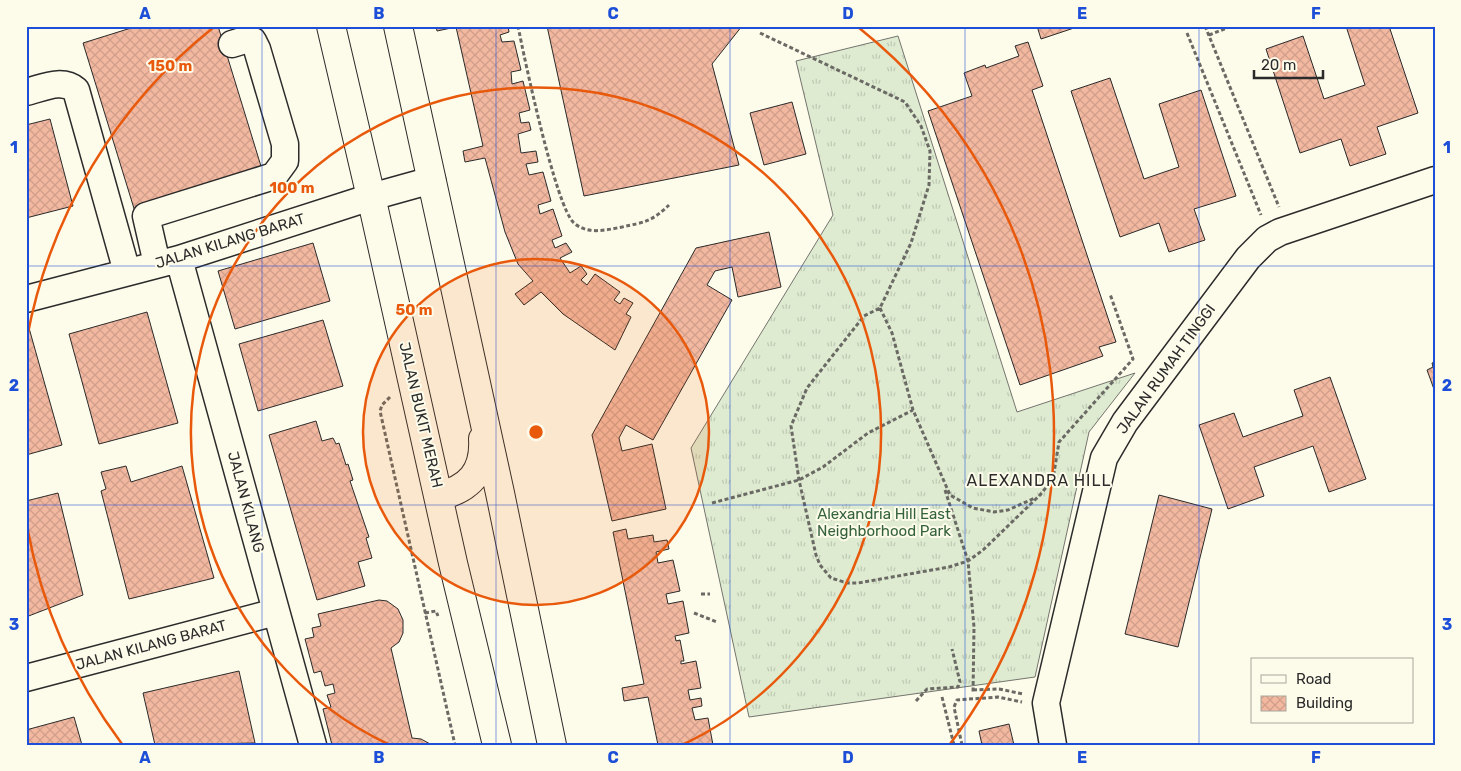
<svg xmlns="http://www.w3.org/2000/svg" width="1461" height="771" viewBox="0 0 1461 771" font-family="Rubik,sans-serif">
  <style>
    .grass { fill: url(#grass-tufts); stroke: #74746e }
    .building { fill: url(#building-cross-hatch); stroke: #2b2b2b }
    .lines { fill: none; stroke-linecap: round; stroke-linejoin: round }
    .minor-casing { stroke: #2b2b2b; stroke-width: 29 }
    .major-casing { stroke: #2b2b2b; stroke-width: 30 }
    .path { stroke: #6a6964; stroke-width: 3; stroke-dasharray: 4 2.5; stroke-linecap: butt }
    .minor { stroke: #fdfbea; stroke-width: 26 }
    .major { stroke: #fdfbea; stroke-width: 28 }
    .grid { fill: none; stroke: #1d4ed8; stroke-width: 1; stroke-opacity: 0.55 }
    .ring { fill: none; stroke: #e8590c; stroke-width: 2.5 }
    .labels { text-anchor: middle; stroke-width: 4; stroke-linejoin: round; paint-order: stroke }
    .street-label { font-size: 15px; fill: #2b2b2b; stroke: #fdfbea }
    .park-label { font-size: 15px; fill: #34623c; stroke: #fdfbea }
    .neighbourhood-label { font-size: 16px; letter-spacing: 1px; fill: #2b2b2b; stroke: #fdfbea }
    .centre { fill: #e8590c; stroke: #fdfbea; stroke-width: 2.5 }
    .ring-label { font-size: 15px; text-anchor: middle; font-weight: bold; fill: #e8590c; stroke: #fdfbea; stroke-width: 4; stroke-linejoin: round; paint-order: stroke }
    .neatline { fill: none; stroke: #1d4ed8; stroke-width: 2 }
    .grid-label { font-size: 16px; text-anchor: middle; font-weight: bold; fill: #1d4ed8 }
  </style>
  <defs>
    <pattern id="grass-tufts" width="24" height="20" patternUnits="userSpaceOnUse" patternTransform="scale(1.25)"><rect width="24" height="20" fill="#deebd1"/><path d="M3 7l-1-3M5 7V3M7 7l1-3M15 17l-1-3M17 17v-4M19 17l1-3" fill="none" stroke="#bfcab4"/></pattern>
    <pattern id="building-cross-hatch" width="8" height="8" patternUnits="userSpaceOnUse" patternTransform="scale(1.25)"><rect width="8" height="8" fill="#f2b8a0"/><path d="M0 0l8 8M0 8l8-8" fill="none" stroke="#d09e8a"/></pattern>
  </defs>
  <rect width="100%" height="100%" fill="#fdfbea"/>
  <!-- grass -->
  <path class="grass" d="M 898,36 L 1017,412 L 1135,373 L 1089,432 L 1035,677 L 749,717 L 691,448 L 833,215 L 796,61 Z"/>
  <!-- building -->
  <path class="building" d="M 131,26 L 218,26 L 264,176 L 136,215 L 83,43 L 131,28 Z
    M 436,26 L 508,26 L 509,32 L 500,35 L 502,42 L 514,41 L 521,70 L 511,72 L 512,84 L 523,81 L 530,110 L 519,113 L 521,123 L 529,122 L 531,130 L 518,134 L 521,153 L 536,151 L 538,162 L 526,164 L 529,175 L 543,172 L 551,201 L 538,205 L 540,214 L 553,209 L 562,236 L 552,240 L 555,248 L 566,243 L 572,252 L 560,258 L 570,273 L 581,266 L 587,274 L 581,280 L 587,285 L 595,274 L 620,292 L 614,300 L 620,304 L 624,298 L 633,303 L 626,314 L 631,317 L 615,350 L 563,314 L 541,292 L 524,305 L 515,294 L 533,281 L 518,264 L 505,232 L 485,158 L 465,162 L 463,151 L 483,146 L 456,27 L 437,31 Z
    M 547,26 L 742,26 L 712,64 L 739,165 L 584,196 Z
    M 1037,26 L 1080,26 L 1041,39 Z
    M 1346,26 L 1389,26 L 1418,113 L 1377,127 L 1386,154 L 1350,166 L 1341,139 L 1300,153 L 1266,49 L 1303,36 L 1324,99 L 1365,85 Z
    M 1028,42 L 1043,86 L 1032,90 L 1116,342 L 1099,347 L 1103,356 L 1020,385 L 928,111 L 972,96 L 964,73 L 985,65 L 986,68 L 1019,56 L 1015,46 Z
    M 1110,78 L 1144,179 L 1179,167 L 1159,104 L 1201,90 L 1236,196 L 1194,209 L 1205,240 L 1169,252 L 1159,223 L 1120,237 L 1071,91 Z
    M 792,102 L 806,154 L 764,165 L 750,113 Z
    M 50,119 L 73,206 L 26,218 L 26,125 Z
    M 769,232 L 781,287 L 738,297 L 732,267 L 715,271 L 707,285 L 732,300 L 653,440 L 626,425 L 619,438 L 622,451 L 652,444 L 666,509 L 612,521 L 592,435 L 696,248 Z
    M 313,243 L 330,301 L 235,329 L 218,271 Z
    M 147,312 L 178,423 L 99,444 L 69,334 Z
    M 323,320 L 343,386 L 258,411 L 239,344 Z
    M 29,328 L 62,445 L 26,455 L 26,329 Z
    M 1435,362 L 1435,392 L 1427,370 L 1433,367 L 1432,363 Z
    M 1330,377 L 1366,479 L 1329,492 L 1313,446 L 1254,467 L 1264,496 L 1228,509 L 1199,425 L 1234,413 L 1243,437 L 1303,416 L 1294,390 Z
    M 316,421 L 322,441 L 333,438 L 336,444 L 339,443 L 346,465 L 348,464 L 353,480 L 350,481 L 369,537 L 366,538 L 372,558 L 358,562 L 365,586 L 317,600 L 269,435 Z
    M 126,466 L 131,482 L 182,466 L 214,578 L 129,599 L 101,491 L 106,489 L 101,472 Z
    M 58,493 L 83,595 L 26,617 L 26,501 Z
    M 1159,495 L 1212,509 L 1178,647 L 1125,634 Z
    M 626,529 L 628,539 L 653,535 L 654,542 L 667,540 L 669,549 L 656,552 L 658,563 L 673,560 L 680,591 L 666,594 L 668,604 L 683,601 L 689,633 L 675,636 L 676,641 L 680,640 L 684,661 L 681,661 L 681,664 L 696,661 L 701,688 L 688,690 L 690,700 L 701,698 L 702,706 L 692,708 L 695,720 L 708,718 L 713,745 L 658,745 L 648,697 L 624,701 L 622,688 L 644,684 L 613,532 Z
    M 379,600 L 387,601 L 398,609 L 403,620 L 403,633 L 399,642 L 391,648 L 412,738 L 421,739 L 432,745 L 332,745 L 323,709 L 331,707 L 327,695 L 335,693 L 333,684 L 325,686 L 321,671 L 314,673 L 305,639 L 314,637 L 312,628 L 321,626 L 318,614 Z
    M 239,671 L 255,743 L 155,745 L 143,693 Z
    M 74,717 L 82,745 L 26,745 L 26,730 Z
    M 1009,724 L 1014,745 L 982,745 L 979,731 Z"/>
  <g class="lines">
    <defs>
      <path id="minor" d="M 26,92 C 43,88 62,78 76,90 L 127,272
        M 179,259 L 313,745
        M 157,264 L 146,216 L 274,176 L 285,161 L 285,144 L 257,49 L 253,41 L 245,40 L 232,44
        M 26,299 L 179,259 L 371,197 L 432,180
        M 26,678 L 276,612
        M 1053,745 L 1046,703 L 1104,458 L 1125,422 L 1248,258 L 1267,239 L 1280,232 L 1435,180"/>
      <path id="major" d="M 331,26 L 375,214 L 453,563 L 497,745
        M 398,26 L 500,493 L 552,745
        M 439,496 C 469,489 485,472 483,439"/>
    </defs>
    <!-- minor casing -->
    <use href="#minor" class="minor-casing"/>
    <!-- major casing -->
    <use href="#major" class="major-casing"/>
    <!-- path -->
    <path class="path" d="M 518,26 C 524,57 556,208 574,223 C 588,235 606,230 622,227 C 645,222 651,222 669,205
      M 1205,26 L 1279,207
      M 760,33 L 905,102 L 921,126 L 930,151 L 929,185 L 911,243 L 880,308 L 864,316 L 807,388 L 791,426 L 799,480 L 816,555 L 820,565 L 831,578 L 847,583 L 858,583 L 949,567 L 968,561 L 983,550 L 1040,495 L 1053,479 L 1059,442 L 1133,359 L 1110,294
      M 1187,33 L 1261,215
      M 1209,35 L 1232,26
      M 880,308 L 892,333 L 913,410 L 950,495 L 973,508 L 994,512 L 1008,510 L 1035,498
      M 390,397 L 382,405 L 380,411 L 455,745
      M 945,490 L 968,561 L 974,627 L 973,694
      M 712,503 L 799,480 L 823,467 L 868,433 L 913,410
      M 701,594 L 710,594
      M 425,613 L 436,611 L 438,616
      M 694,613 L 717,622
      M 973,690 L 999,689 L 1023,694
      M 942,697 L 954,745
      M 916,701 L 927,689 L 958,687 L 960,682 L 952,649
      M 962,745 L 954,707 L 957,700 L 998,697 L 1022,702"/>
    <!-- minor -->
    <use href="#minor" class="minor"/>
    <!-- major -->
    <use href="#major" class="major"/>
  </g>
  <!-- grid -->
  <path class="grid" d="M 262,26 L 262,745M 496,26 L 496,745M 730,26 L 730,745M 965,26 L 965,745M 1199,26 L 1199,745M 26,266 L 1435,266M 26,505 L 1435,505"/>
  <!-- distance rings -->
  <circle cx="536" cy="432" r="173" fill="#e8590c" fill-opacity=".12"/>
  <g class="ring">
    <circle cx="536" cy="432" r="173"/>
    <path d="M390 745A345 345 0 1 1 682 745"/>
    <path d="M122 744A518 518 0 0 1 27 526M27 338A518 518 0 0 1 214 27M858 27A518 518 0 0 1 950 744"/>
  </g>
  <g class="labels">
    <!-- street labels -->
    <g class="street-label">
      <text transform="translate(230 241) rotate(-17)" y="5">JALAN KILANG BARAT</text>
      <text transform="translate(1166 369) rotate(-54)" y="5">JALAN RUMAH TINGGI</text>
      <text transform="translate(421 415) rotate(77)" y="5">JALAN BUKIT MERAH</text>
      <text transform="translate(246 502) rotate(75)" y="5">JALAN KILANG</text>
      <text transform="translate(151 645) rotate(-15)" y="5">JALAN KILANG BARAT</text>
    </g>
    <!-- park labels -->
    <g class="park-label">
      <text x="884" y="519">Alexandria Hill East<tspan x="884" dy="17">Neighborhood Park</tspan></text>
    </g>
    <!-- neighbourhood labels -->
    <g class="neighbourhood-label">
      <text x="1039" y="486">ALEXANDRA HILL</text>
    </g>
  </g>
  <circle cx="536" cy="432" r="8" class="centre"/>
  <g class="ring-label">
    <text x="170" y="71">150 m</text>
    <text x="292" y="193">100 m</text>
    <text x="414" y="315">50 m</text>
  </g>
  <!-- border -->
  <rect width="1461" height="771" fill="none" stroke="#fdfbea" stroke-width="55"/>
  <!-- legend -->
  <rect x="1251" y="658" width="162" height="65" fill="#fdfbea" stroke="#a9a89e"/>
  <rect x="1261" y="675" width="25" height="8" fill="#fdfbea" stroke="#a9a89e"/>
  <text x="1296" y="684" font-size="15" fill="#2b2b2b">Road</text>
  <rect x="1261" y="696" width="25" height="15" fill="url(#building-cross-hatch)" stroke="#a9a89e"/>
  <text x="1296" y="708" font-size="15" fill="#2b2b2b">Building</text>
  <!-- scale -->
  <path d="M1254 70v8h69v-8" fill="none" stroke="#2b2b2b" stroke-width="2.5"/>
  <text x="1261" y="70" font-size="15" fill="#2b2b2b" stroke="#fdfbea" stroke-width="4" paint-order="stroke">20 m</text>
  <rect x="28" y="28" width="1406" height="716" class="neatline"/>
  <g class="grid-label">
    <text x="145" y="19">A</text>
    <text x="379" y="19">B</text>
    <text x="613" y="19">C</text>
    <text x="848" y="19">D</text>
    <text x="1082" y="19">E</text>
    <text x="1316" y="19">F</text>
    <text x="14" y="153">1</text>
    <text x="1447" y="153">1</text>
    <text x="14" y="391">2</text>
    <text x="1447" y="391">2</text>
    <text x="14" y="630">3</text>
    <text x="1447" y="630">3</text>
    <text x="145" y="763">A</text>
    <text x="379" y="763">B</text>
    <text x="613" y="763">C</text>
    <text x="848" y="763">D</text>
    <text x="1082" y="763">E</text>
    <text x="1316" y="763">F</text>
  </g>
</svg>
